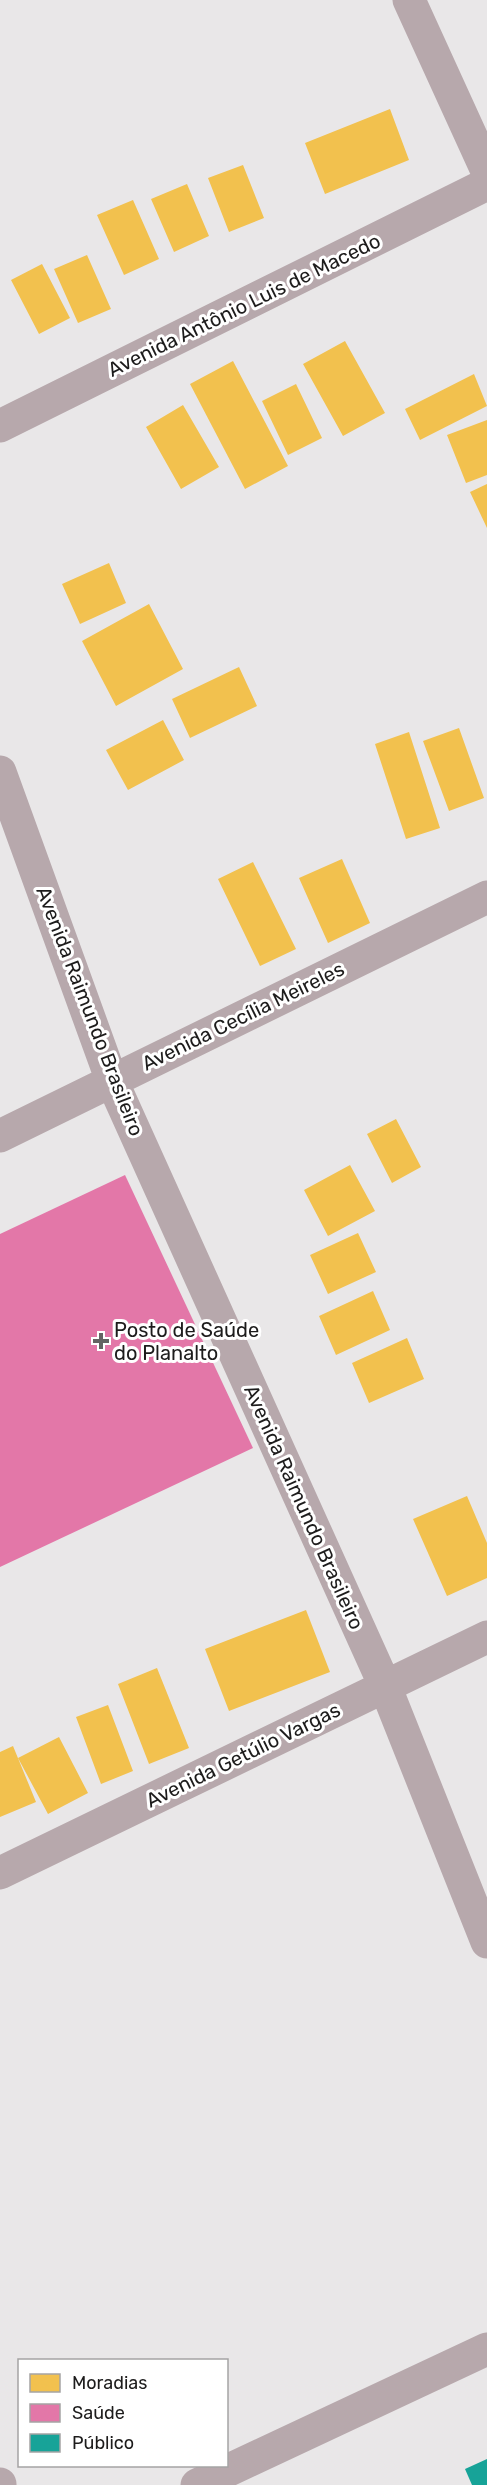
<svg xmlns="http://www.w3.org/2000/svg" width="487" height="2485" viewBox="0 0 487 2485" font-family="Rubik,sans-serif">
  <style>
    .homes { fill: #f2c14e }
    .health { fill: #e377a8 }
    .public { fill: #17a398 }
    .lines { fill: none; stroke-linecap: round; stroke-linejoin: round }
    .minor { stroke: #b7a8ac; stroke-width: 33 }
    .poi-dot { fill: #646363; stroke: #fff; stroke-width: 2 }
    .labels { text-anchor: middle; stroke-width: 6; stroke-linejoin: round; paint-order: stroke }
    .street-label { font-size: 20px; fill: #1d1c1c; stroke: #fff }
    .poi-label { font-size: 20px; fill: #1d1c1c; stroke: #fff; text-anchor: start }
  </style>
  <rect width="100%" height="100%" fill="#e9e7e8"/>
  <!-- homes -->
  <path class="homes" d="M 390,109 L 409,160 L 325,194 L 305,143 Z
    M 243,165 L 264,218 L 229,232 L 208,178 Z
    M 187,184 L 209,236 L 174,252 L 151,199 Z
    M 133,200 L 159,259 L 124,275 L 97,215 Z
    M 87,255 L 111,309 L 78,323 L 54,269 Z
    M 42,264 L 70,318 L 39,334 L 11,280 Z
    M 345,341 L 385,413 L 343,436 L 303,364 Z
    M 233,361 L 288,466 L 245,489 L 190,384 Z
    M 474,374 L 487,406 L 420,440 L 405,409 Z
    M 296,384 L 322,438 L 288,455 L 262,401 Z
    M 183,405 L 219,467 L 181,489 L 146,427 Z
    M 487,420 L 487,475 L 466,483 L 447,435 Z
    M 487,484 L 487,528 L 470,492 Z
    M 109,563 L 126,603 L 80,624 L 62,584 Z
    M 149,604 L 183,669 L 116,706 L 82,641 Z
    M 239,667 L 257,706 L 190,738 L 172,699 Z
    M 163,720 L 184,760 L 128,790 L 106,750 Z
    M 459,728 L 484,798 L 449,811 L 423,741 Z
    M 409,732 L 440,828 L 406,839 L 375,744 Z
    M 342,859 L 370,923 L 328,943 L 299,878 Z
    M 253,862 L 296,949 L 260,966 L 218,879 Z
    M 396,1119 L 421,1167 L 392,1183 L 367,1134 Z
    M 350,1165 L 375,1211 L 328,1236 L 304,1190 Z
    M 358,1233 L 376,1272 L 328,1294 L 310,1255 Z
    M 373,1291 L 390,1330 L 336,1355 L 319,1316 Z
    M 407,1338 L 424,1379 L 369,1403 L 352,1363 Z
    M 467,1496 L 487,1543 L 487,1578 L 447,1596 L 413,1519 Z
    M 306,1610 L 330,1672 L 229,1711 L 205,1649 Z
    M 157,1668 L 189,1748 L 149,1764 L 118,1684 Z
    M 108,1705 L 133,1771 L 101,1784 L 76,1717 Z
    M 59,1737 L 88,1793 L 48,1814 L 18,1758 Z
    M 13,1746 L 36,1802 L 0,1817 L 0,1752 Z"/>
  <!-- health -->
  <path class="health" d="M 125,1175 L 253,1448 L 0,1567 L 0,1234 Z"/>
  <!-- public -->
  <path class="public" d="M 487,2459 L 487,2485 L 472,2485 L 465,2469 Z"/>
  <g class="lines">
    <!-- minor -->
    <path class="minor" d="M 409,0 L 487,171
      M 0,426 L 487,184
      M 0,772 L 112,1081 L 385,1686 L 487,1942
      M 0,1136 L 487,897
      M 0,1873 L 487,1637
      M 0,2484 L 0,2485
      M 197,2485 L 487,2349"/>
  </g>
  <!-- markers -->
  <path class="poi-dot" d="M98 1332h6v6h6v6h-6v6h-6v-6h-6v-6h6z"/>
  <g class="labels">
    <!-- street labels -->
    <g class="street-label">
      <text transform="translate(244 305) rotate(-26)" y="7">Avenida Antônio Luis de Macedo</text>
      <text transform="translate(90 1011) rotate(69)" y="7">Avenida Raimundo Brasileiro</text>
      <text transform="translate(243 1016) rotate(-26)" y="7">Avenida Cecília Meireles</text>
      <text transform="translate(304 1507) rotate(66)" y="7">Avenida Raimundo Brasileiro</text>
      <text transform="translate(243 1755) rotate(-26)" y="7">Avenida Getúlio Vargas</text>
    </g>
    <!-- poi labels -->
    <g class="poi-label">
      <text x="114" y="1337">Posto de Saúde<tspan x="114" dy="23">do Planalto</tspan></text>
    </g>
  </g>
  <!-- legend -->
  <rect x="18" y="2359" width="210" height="108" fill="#ffffff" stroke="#a5a4a4" stroke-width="1.5"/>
  <rect x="30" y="2374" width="30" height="18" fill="#f2c14e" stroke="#a5a4a4" stroke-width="1.5"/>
  <text x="72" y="2389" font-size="18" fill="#1d1c1c">Moradias</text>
  <rect x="30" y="2404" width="30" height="18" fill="#e377a8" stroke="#a5a4a4" stroke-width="1.5"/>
  <text x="72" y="2419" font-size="18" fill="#1d1c1c">Saúde</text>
  <rect x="30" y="2434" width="30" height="18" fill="#17a398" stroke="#a5a4a4" stroke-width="1.5"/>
  <text x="72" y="2449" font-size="18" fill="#1d1c1c">Público</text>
</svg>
